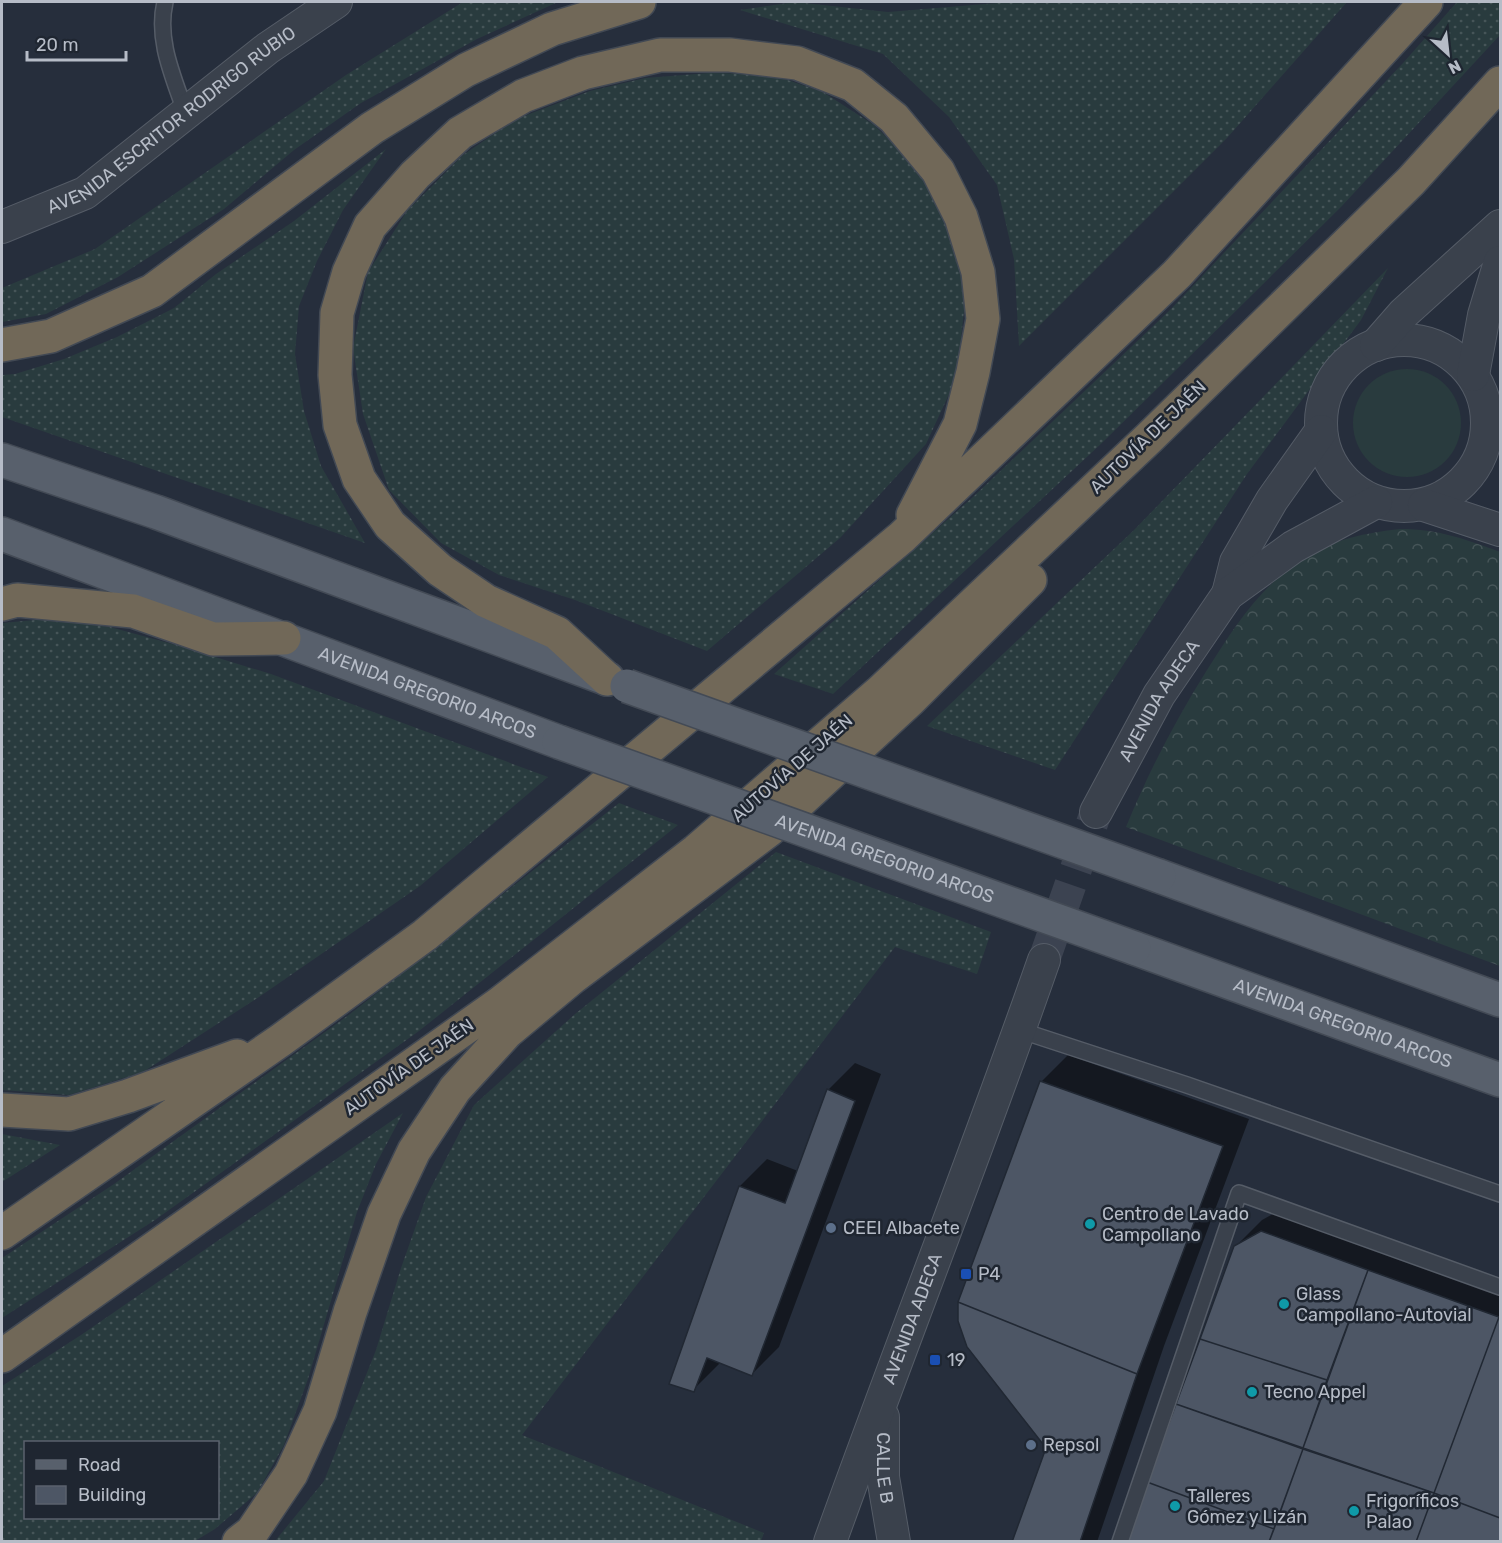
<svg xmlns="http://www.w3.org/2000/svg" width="1502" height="1543" viewBox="0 0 1502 1543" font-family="Rubik,sans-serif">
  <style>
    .grass { fill: url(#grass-dots); fill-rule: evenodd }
    .forest { fill: url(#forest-crowns) }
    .garden { fill: #293b3e }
    .shadow { fill: #0007 }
    .building { fill: #4d5665; stroke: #212833; stroke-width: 1.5 }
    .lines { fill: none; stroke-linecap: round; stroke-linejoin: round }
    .minor-tunnel { stroke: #3c4351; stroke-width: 32; stroke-dasharray: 32 16; stroke-linecap: butt }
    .service-casing { stroke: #555c67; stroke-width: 18 }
    .minor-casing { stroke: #555c67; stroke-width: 34 }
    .primary-casing { stroke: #434a55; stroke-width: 36 }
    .motorway-casing { stroke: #424954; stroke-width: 36 }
    .service { stroke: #3a414c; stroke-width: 15 }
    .minor { stroke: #3a414c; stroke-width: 32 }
    .primary { stroke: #58606c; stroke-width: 33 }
    .motorway { stroke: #716858; stroke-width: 33 }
    .primary-bridge-casing { stroke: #434a55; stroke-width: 36; stroke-linecap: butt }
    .primary-bridge { stroke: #58606c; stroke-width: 33 }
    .culture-dot { fill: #0f9aa8; stroke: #1f2631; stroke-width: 2 }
    .service-dot { fill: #5c6f8a; stroke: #1f2631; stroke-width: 2 }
    .transit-dot { fill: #1a4fb4; stroke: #1f2631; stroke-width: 2 }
    .labels { text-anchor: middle; stroke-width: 5; stroke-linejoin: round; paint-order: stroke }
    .street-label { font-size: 18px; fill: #b6bcc7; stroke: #1f2631 }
    .poi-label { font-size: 18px; fill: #b6bcc7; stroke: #1f2631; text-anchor: start }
  </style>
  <defs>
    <pattern id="grass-dots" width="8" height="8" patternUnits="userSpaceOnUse" patternTransform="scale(1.5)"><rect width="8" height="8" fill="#293b3e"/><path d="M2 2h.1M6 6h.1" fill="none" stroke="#465558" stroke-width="1.8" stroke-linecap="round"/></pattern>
    <pattern id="forest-crowns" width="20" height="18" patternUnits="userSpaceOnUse" patternTransform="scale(1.5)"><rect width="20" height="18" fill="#293b3e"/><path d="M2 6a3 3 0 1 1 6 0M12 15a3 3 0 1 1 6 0" fill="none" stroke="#465558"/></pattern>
  </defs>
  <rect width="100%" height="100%" fill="#262e3c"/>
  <!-- grass -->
  <path class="grass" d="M 463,2 L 558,2 L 477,39 L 361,103 L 294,150 L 224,209 L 118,277 L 46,314 L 2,322 L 2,288 L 95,249 L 346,75 Z
    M 795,2 L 888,12 L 1009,2 L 1347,2 L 1227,138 L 1019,346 L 1014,259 L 997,185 L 949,117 L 883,54 L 740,10 Z
    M 1457,2 L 1500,2 L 1500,35 L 1341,207 L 1103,442 L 833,694 L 774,674 L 974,496 L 1171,309 L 1403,63 Z
    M 709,73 L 770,74 L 823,92 L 874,125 L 924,174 L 955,240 L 965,301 L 957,377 L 926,444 L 840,538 L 707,651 L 575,600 L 499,575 L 441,543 L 389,490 L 363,414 L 353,348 L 368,272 L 407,211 L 463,155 L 516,119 L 590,91 L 645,78 Z
    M 386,149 L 343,210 L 317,261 L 299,306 L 295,354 L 304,411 L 321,466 L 365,543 L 2,417 L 2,375 L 15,374 L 64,359 L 117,337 L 174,308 L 216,274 L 294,221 Z
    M 1388,268 L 1361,320 L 1247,474 L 1055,770 L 927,726 L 1134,530 Z
    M 46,619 L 110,627 L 176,645 L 271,674 L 548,777 L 420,886 L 259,997 L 143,1072 L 69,1095 L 2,1090 L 2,623 Z
    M 619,803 L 678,825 L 419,1031 L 155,1220 L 2,1318 L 2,1258 L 114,1184 L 350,1014 Z
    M 776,852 L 991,932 L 977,974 L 895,947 L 522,1435 L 764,1533 L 761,1541 L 275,1541 L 324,1481 L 376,1350 L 401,1268 L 426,1197 L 474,1105 L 575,1014 Z
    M 403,1113 L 376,1164 L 357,1212 L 308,1379 L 284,1445 L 257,1493 L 215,1529 L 195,1541 L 2,1541 L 2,1386 L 81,1335 ZM 26,1442 L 218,1442 L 218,1518 L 26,1518 Z
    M 2,1134 L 60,1145 L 2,1182 Z"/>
  <!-- forest -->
  <path class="forest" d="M 1400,529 C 1438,529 1465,539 1500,552 L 1500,966 L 1126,827 C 1149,771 1175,721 1207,670 C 1234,627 1261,585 1305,557 C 1334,539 1366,533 1400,529 Z"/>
  <!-- garden -->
  <path class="garden" d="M1353 423a54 54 0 1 1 108 0a54 54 0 1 1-108 0Z"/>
  <!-- shadow -->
  <path class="shadow" d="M 1068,1055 L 1249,1119 L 1164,1346 L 1097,1542 L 1014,1542 L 1048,1448 L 1041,1082 Z
    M 855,1063 L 881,1074 L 779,1347 L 752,1374 L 721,1362 L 693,1390 L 740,1186 L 767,1159 L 798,1171 L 828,1090 Z
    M 1289,1205 L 1500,1282 L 1500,1542 L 1127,1542 L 1235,1247 L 1262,1220 Z"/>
  <!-- building -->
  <path class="building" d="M 1040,1081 L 1223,1146 L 1137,1374 L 958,1302 Z
    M 827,1089 L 855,1101 L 752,1376 L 707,1358 L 694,1392 L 669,1384 L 739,1186 L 785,1203 Z
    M 1261,1231 L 1368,1270 L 1327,1380 L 1200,1339 L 1234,1246 Z
    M 1368,1270 L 1499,1317 L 1434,1493 L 1303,1448 Z
    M 958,1302 L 1137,1374 L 1080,1542 L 1012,1542 L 1046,1448 L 967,1347 L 958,1321 Z
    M 1499,1317 L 1500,1317 L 1500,1518 L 1434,1493 Z
    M 1200,1339 L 1327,1380 L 1303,1448 L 1176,1404 Z
    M 1176,1404 L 1303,1449 L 1274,1529 L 1147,1482 Z
    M 1303,1449 L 1434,1493 L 1416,1542 L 1269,1542 Z
    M 1147,1482 L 1274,1529 L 1269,1542 L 1126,1542 Z
    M 1434,1493 L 1500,1518 L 1500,1542 L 1416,1542 Z"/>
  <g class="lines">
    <!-- minor-tunnel -->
    <path class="minor-tunnel" d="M 1044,960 L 1096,812"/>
    <defs>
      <path id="service" d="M 165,2 C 156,41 174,78 186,114
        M 1019,1030 L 1187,1085 L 1500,1194
        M 1120,1542 L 1239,1193 L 1500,1287"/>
      <g id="minor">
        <path id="s1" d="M 2,227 L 85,193 L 268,48 L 336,2"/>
        <circle cx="1404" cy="423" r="83"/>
        <path d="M 1376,345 L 1404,313 L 1500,226"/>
        <path d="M 1473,375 L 1484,315 L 1500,262"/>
        <path d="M 1424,505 L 1500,530"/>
        <path d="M 1228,594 L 1236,562 L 1272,500 L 1321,431"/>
        <path id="s2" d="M 1096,812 L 1159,695 L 1228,594 L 1293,547 L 1376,502"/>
        <path id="s3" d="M 883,1417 L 883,1477 L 894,1542"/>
        <path id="s4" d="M 830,1542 C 900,1347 976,1155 1044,960"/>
      </g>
      <g id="primary">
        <path d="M 2,460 L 156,512 L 608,679"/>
        <path id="s5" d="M 2,534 L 559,742"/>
        <path d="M 1159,876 L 1500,1000"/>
        <path id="s6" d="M 1134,948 L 1500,1080"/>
      </g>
      <path id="motorway" d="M 2,345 L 51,336 L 152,291 L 372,128 L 466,70 L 552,29 L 639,2
        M 2,604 L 17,600 L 133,611 L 213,639 L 284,638
        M 607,679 L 557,633 L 486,601 L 440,570 L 390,525 L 359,479 L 340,425 L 335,375 L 337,313 L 349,272 L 370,226 L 415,175 L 460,133 L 523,96 L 583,73 L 660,55 L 730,55 L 797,63 L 853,85 L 894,118 L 938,171 L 961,217 L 978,272 L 983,319 L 973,372 L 960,424 L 913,515
        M 2,1110 L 69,1114 L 128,1096 L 237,1056
        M 2,1233 L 281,1040 L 425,935 L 902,537 L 1177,274 L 1426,2
        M 2,1356 L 499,1004 L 696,851 L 881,691 L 1149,438 L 1411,181 L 1500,83
        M 239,1542 L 252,1532 L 291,1474 L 320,1411 L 350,1312 L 384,1214 L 414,1151 L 455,1089 L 507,1032 L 573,977 L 769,830 L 910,700 L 1030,580"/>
    </defs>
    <!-- service casing -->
    <use href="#service" class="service-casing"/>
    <!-- minor casing -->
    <use href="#minor" class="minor-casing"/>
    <!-- primary casing -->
    <use href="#primary" class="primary-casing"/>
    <!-- motorway casing -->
    <use href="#motorway" class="motorway-casing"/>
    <!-- service -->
    <use href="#service" class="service"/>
    <!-- minor -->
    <use href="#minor" class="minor"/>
    <!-- primary -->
    <use href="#primary" class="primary"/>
    <!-- motorway -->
    <use href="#motorway" class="motorway"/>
    <defs>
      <g id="primary-bridge">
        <path d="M 627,686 L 1159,876"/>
        <path id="s7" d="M 559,742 L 1134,948"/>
      </g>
    </defs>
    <!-- primary-bridge casing -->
    <use href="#primary-bridge" class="primary-bridge-casing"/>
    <!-- primary-bridge -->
    <use href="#primary-bridge" class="primary-bridge"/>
  </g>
  <!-- markers -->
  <g class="culture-dot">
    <circle cx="1090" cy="1224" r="6"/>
    <circle cx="1284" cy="1304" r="6"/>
    <circle cx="1252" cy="1392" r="6"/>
    <circle cx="1175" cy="1506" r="6"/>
    <circle cx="1354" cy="1511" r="6"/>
  </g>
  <g class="service-dot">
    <circle cx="831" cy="1228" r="6"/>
    <circle cx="1031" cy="1445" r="6"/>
  </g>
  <g class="transit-dot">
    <rect x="960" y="1268" width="12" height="12" rx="3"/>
    <rect x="929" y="1354" width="12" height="12" rx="3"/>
  </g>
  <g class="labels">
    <!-- street labels -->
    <g class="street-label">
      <text dy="6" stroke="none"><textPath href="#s1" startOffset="202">AVENIDA ESCRITOR RODRIGO RUBIO</textPath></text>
      <text transform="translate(1148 437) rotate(-44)" y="6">AUTOVÍA DE JAÉN</text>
      <text dy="6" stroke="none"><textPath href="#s5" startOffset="454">AVENIDA GREGORIO ARCOS</textPath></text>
      <text dy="6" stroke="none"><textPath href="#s2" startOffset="128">AVENIDA ADECA</textPath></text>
      <text transform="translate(792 768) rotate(-41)" y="6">AUTOVÍA DE JAÉN</text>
      <text dy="6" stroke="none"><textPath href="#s7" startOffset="346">AVENIDA GREGORIO ARCOS</textPath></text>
      <text dy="6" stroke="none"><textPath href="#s6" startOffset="222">AVENIDA GREGORIO ARCOS</textPath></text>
      <text transform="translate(409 1067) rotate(-35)" y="6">AUTOVÍA DE JAÉN</text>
      <text dy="6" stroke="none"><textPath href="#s4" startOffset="238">AVENIDA ADECA</textPath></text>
      <text dy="6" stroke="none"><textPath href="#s3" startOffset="51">CALLE B</textPath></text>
    </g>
    <!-- poi labels -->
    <g class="poi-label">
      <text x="1102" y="1220">Centro de Lavado<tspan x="1102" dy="21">Campollano</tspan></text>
      <text x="843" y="1234">CEEI Albacete</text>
      <text x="978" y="1280">P4</text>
      <text x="1296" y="1300">Glass<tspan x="1296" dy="21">Campollano-Autovial</tspan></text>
      <text x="947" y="1366">19</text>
      <text x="1264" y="1398">Tecno Appel</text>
      <text x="1043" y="1451">Repsol</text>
      <text x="1187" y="1502">Talleres<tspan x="1187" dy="21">Gómez y Lizán</tspan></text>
      <text x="1366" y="1507">Frigoríficos<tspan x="1366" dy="21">Palao</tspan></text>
    </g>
  </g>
  <!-- border -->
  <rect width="1502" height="1543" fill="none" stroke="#b6bcc7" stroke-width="6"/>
  <!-- legend -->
  <rect x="24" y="1441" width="195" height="78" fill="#1f2631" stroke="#5b626d" stroke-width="1.5"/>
  <rect x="36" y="1460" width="30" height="9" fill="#58606c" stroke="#5b626d" stroke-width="1.5"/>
  <text x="78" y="1471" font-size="18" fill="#b6bcc7">Road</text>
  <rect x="36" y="1486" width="30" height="18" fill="#4d5665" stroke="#5b626d" stroke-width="1.5"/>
  <text x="78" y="1501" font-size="18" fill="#b6bcc7">Building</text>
  <!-- north arrow -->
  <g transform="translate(1448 54) rotate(153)" stroke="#1f2631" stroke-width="4.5" paint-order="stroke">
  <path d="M0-4.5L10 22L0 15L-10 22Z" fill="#b6bcc7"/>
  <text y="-9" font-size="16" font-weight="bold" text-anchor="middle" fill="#b6bcc7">N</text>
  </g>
  <!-- scale -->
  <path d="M27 51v9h99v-9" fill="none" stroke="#b6bcc7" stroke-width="3"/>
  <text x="36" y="51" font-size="18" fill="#b6bcc7" stroke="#1f2631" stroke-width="4.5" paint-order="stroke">20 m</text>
</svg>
